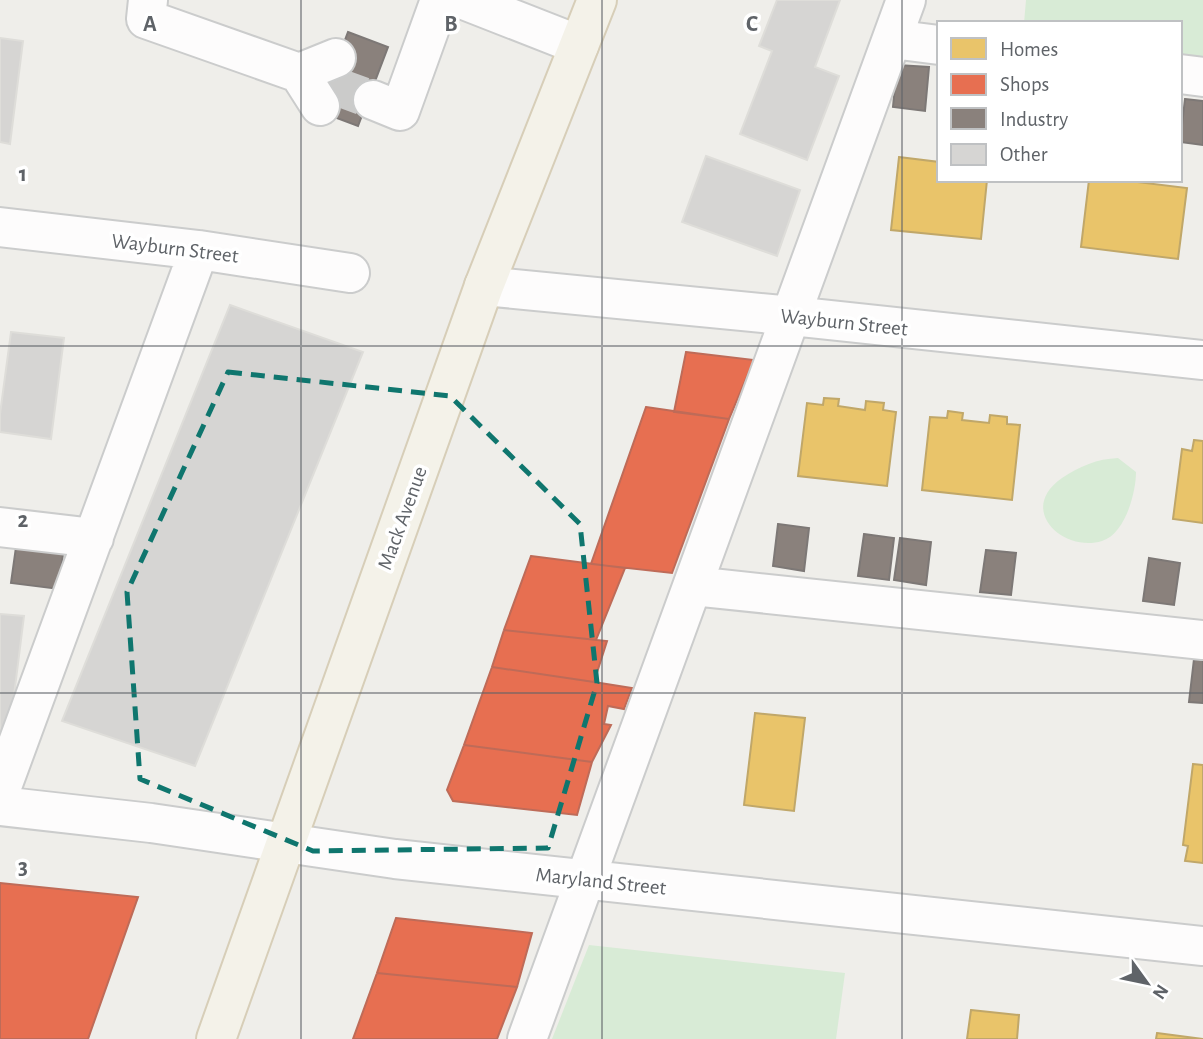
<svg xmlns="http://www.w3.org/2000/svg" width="1203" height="1039" viewBox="0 0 1203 1039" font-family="'Alegreya Sans',sans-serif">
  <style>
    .green { fill: #d8ebd6 }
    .homes { fill: #e9c46a; stroke: #c0a769; stroke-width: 2 }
    .shops { fill: #e76f51; stroke: #be6b58; stroke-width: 2 }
    .industry { fill: #8a817c; stroke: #7d7876; stroke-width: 2 }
    .building { fill: #d6d5d3; stroke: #deddd9; stroke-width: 2 }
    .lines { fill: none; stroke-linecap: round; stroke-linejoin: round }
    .minor-tunnel { stroke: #cbcbca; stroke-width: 38; stroke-dasharray: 38 19; stroke-linecap: butt }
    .minor-casing { stroke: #cbcccc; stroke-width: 42 }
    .major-casing { stroke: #d7ceb8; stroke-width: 42 }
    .minor { stroke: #fdfcfc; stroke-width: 38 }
    .major { stroke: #f4f2e9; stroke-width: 38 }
    .marked { fill: none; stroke: #0f766e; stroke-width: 5; stroke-dasharray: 14 9; stroke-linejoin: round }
    .grid { fill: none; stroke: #5f6368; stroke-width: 2; stroke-opacity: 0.55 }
    .labels { text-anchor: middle; stroke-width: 7; stroke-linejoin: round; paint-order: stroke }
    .street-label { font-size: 21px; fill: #5f6368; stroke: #fff }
    .grid-label { font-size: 23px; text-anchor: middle; font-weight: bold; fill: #5f6368; stroke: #fff; stroke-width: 7; stroke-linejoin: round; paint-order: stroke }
  </style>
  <rect width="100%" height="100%" fill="#efeeea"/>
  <!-- green -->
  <path class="green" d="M 1026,0 L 1203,0 L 1203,59 L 1180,56 L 1180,23 L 1024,23 Z
    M 1118,458 L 1136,472 C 1136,493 1125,534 1102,541 C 1064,553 1016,510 1062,478 C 1080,466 1097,459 1118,458 Z
    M 589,945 L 845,973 L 836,1039 L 552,1039 Z"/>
  <!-- homes -->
  <path class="homes" d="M 899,157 L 939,162 L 939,180 L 987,180 L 981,239 L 891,230 Z
    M 1089,180 L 1121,180 L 1187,188 L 1178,259 L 1081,247 Z
    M 824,398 L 839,399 L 838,406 L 865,410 L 866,401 L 884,403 L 883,410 L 896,412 L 887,486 L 798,476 L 807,403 L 823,405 Z
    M 948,411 L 963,413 L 962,420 L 989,423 L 990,415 L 1007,417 L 1007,424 L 1020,425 L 1012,500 L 922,490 L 930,417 L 947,418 Z
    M 1194,440 L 1203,441 L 1203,523 L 1173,519 L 1182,449 L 1192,451 Z
    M 755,713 L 805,718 L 794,811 L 744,805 Z
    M 1193,764 L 1203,765 L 1203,863 L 1185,861 L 1188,846 L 1183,845 Z
    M 971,1010 L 1019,1015 L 1017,1039 L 967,1039 Z
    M 1157,1033 L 1203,1039 L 1156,1039 Z"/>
  <!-- shops -->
  <path class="shops" d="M 686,352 L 754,360 L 729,419 L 674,412 Z
    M 646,407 L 729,419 L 672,573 L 591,564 Z
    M 531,556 L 625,568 L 596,640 L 504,630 Z
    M 504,630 L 607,641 L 594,682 L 492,667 Z
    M 492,667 L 594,682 L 632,688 L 624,709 L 608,706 L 604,724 L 611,725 L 592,762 L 464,745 Z
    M 464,745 L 592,762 L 577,815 L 453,801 L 447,790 Z
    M 0,883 L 138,897 L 88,1039 L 0,1039 Z
    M 396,918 L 532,933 L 517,987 L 377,973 Z
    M 377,973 L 517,987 L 497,1039 L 353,1039 Z"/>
  <!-- industry -->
  <path class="industry" d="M 348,32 L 388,47 L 358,126 L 318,111 Z
    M 897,65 L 929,67 L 925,111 L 893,107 Z
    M 1185,99 L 1203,101 L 1203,145 L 1180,142 Z
    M 778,524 L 809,528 L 804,571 L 773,566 Z
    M 864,534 L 894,538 L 889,580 L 858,576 Z
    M 900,538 L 931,542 L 926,585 L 894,580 Z
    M 16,547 L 63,553 L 59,589 L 11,583 Z
    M 986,550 L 1016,553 L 1011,595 L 980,592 Z
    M 1149,558 L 1180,563 L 1174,605 L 1143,601 Z
    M 1194,659 L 1203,660 L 1203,703 L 1189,702 Z"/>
  <!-- building -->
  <path class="building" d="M 777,0 L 840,0 L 815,67 L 839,76 L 807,160 L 740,134 L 772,51 L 759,46 Z
    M 0,38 L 23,41 L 10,144 L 0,142 Z
    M 706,156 L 800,190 L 777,256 L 682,222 Z
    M 230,305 L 363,352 L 195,766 L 62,721 Z
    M 11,332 L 64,338 L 51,439 L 0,432 L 0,414 Z
    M 0,614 L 24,616 L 9,735 L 0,734 Z"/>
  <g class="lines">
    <!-- minor-tunnel -->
    <path class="minor-tunnel" d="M 327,83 L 373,100"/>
    <defs>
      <path id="minor" d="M 148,0 L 146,19 L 299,73 L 336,58
        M 464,0 L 579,45
        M 892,39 L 939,45
        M 299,73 L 320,106
        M 1180,74 L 1203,77
        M 373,100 L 400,111 L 440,0
        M 0,227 L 199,250 L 350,273
        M 484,286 L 792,316 L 1203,360
        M 0,527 L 94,538
        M 693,586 L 1203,640
        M 0,792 L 199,250
        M 0,806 L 151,823 L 395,859 L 1203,946
        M 527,1039 L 906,0"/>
      <path id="major" d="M 216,1039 L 484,286 L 597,0"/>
    </defs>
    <!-- minor casing -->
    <use href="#minor" class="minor-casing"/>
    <!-- major casing -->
    <use href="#major" class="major-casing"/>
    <!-- minor -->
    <use href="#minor" class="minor"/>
    <!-- major -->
    <use href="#major" class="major"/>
  </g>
  <!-- marked area -->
  <path class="marked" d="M 228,372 L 450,396 L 580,524 L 597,683 L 548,848 L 313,851 L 140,779 L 127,592 Z"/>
  <!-- grid -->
  <path class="grid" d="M 301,0 L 301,1039M 602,0 L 602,1039M 902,0 L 902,1039M 0,346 L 1203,346M 0,693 L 1203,693"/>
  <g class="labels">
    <!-- street labels -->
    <g class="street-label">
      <text transform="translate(175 248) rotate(7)" y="7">Wayburn Street</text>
      <text transform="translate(844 322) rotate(6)" y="7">Wayburn Street</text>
      <text transform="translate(402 518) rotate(-70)" y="7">Mack Avenue</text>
      <text transform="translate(601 881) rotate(6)" y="7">Maryland Street</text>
    </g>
  </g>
  <g class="grid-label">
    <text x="150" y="31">A</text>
    <text x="451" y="31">B</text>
    <text x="752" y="31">C</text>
    <text x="23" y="181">1</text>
    <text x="23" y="527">2</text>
    <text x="23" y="874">3</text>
  </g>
  <!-- legend -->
  <rect x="937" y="21" width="245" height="161" fill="#ffffff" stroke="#bfc1c3" stroke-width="2"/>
  <rect x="951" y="38" width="35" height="21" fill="#e9c46a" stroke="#bfc1c3" stroke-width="2"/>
  <text x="1000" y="56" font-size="21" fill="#5f6368">Homes</text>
  <rect x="951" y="74" width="35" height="21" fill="#e76f51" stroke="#bfc1c3" stroke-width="2"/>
  <text x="1000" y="91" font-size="21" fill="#5f6368">Shops</text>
  <rect x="951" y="108" width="35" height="21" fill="#8a817c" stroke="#bfc1c3" stroke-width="2"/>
  <text x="1000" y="126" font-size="21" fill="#5f6368">Industry</text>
  <rect x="951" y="144" width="35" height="21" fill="#d6d5d3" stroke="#bfc1c3" stroke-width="2"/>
  <text x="1000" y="161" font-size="21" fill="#5f6368">Other</text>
  <!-- north arrow -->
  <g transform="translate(1147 983) rotate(123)" stroke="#ffffff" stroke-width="5" paint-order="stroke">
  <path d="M0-5L12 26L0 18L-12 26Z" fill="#5f6368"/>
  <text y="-10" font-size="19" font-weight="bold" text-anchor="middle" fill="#5f6368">N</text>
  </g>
</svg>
